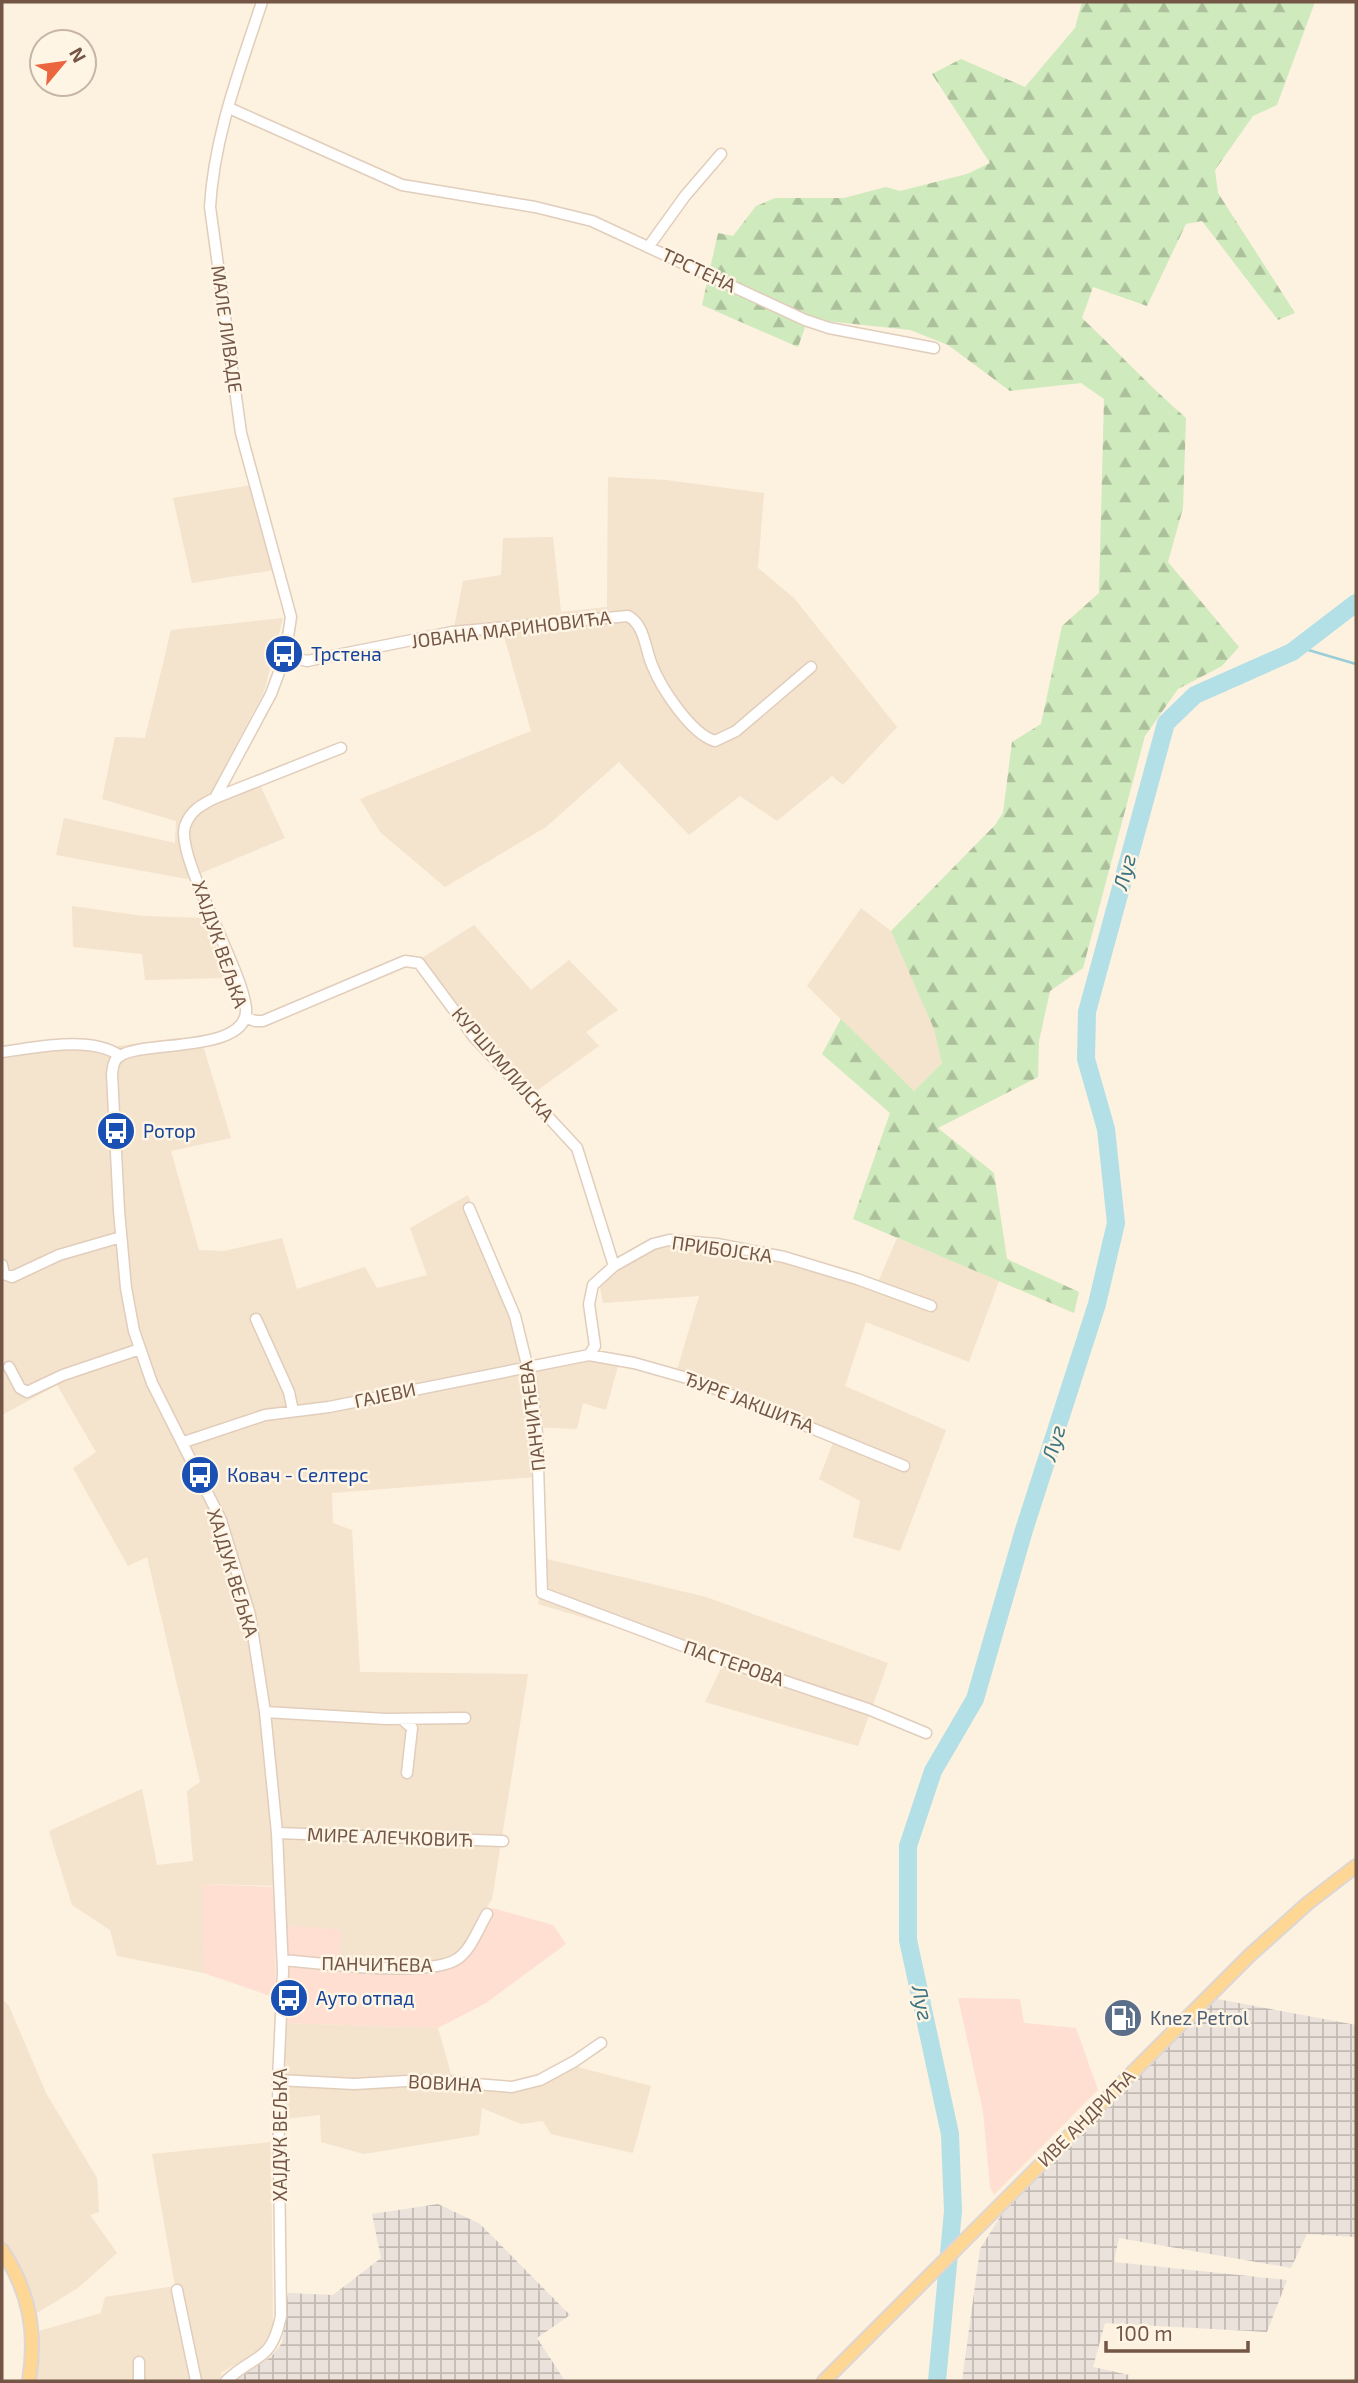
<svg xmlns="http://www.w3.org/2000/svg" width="1358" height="2383" viewBox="0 0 1358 2383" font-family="'Exo 2',sans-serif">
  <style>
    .residential { fill: #f4e3cd }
    .commercial { fill: #fedfd2 }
    .industrial { fill: url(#industrial-grid) }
    .forest { fill: url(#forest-firs) }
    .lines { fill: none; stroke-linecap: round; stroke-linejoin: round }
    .stream { stroke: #99ced8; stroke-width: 2.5 }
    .river { stroke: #b3dfe6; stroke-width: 18 }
    .minor-casing { stroke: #e1cdbb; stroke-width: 13 }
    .major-casing { stroke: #ddd6d3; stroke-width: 16 }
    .minor { stroke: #fff; stroke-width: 10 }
    .major { stroke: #fed794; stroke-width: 12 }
    .labels { text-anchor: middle; stroke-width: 5; stroke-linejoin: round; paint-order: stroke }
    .street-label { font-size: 19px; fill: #735646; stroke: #fff5e5 }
    .transit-label { font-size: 19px; fill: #164399; stroke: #fff5e5; text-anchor: start }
    .service-label { font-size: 19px; fill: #4e5e75; stroke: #fff5e5; text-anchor: start }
    .water-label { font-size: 21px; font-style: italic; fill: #3d7581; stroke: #fff5e5 }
  </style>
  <defs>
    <pattern id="industrial-grid" width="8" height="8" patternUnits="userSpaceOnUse" patternTransform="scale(1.75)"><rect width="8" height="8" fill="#eae2db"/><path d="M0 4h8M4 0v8" fill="none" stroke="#c2bab3"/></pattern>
    <pattern id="forest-firs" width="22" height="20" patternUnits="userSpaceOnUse" patternTransform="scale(1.75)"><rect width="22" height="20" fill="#cfeabd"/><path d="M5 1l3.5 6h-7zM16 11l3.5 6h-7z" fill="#acc09b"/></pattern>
  </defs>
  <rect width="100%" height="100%" fill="#fdf1df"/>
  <!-- residential -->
  <path class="residential" d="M 608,477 L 666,480 L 764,493 L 758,568 L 794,598 L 897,727 L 843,785 L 832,776 L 777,821 L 740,796 L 689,835 L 619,762 L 546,827 L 445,887 L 380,832 L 360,799 L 531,731 L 503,633 L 451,643 L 463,581 L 501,575 L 503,538 L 553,537 L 561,612 L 607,607 Z
    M 252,485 L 274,570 L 192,583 L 173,498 Z
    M 283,618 L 264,692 L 216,783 L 213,802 L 261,787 L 285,838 L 187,879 L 56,855 L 64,818 L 175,843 L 176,821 L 102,799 L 115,737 L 145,738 L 171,630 Z
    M 72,906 L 143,916 L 206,918 L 227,978 L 145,980 L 142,954 L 73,947 Z
    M 861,908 L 891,931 L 935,1029 L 942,1063 L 914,1091 L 807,986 Z
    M 474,925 L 531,990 L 569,960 L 618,1010 L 586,1032 L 599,1046 L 535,1092 L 478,1036 L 422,958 Z
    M 178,1038 L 201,1039 L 231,1138 L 171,1151 L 199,1250 L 224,1251 L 282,1238 L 297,1289 L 365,1267 L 377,1288 L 427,1275 L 410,1228 L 468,1195 L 521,1327 L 532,1368 L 589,1358 L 619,1362 L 606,1410 L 583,1403 L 577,1429 L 533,1427 L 535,1477 L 332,1493 L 333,1523 L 352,1530 L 360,1672 L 528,1674 L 492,1899 L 459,1951 L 431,1964 L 339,1963 L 285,1925 L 283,1886 L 203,1884 L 204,1973 L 117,1956 L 110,1930 L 72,1905 L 49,1831 L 142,1789 L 157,1865 L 193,1861 L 187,1791 L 200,1782 L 147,1557 L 128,1566 L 73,1468 L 96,1452 L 57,1385 L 2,1415 L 2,1051 L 110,1047 Z
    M 897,1238 L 999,1281 L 969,1362 L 866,1322 L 845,1386 L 946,1430 L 900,1551 L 853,1537 L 860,1501 L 819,1479 L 834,1440 L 674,1380 L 699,1296 L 603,1303 L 599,1282 L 662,1245 L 703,1244 L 778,1259 L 875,1289 Z
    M 547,1559 L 706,1597 L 888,1663 L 858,1746 L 705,1702 L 722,1666 L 629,1631 L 538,1604 Z
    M 2,1999 L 9,2006 L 46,2093 L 97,2178 L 99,2212 L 90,2215 L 117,2253 L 78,2288 L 37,2313 L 29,2287 L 2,2244 Z
    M 284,2023 L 438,2028 L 451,2074 L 508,2084 L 566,2064 L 651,2086 L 633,2153 L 551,2134 L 543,2121 L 521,2124 L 482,2108 L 479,2135 L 364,2154 L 321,2142 L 320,2115 L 283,2119 Z
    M 271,2142 L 273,2329 L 258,2352 L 222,2372 L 219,2381 L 35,2381 L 39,2331 L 101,2313 L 105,2297 L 175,2286 L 152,2154 Z"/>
  <!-- commercial -->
  <path class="commercial" d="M 202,1884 L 274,1887 L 276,1998 L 204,1973 Z
    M 492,1908 L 553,1925 L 566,1944 L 486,2003 L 438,2028 L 284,2023 L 288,1966 L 443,1971 L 459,1962 L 468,1952 Z
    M 285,1925 L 341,1930 L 339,1963 L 285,1957 Z
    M 958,1998 L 1020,1999 L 1024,2023 L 1076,2028 L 1098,2090 L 994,2195 L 990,2187 L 983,2111 Z"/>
  <!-- industrial -->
  <path class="industrial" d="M 1217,1999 L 1356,2025 L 1356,2237 L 1307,2234 L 1291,2268 L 1119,2238 L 1114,2262 L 1287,2280 L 1267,2332 L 1105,2323 L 1093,2367 L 1129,2375 L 1128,2381 L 962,2381 L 980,2249 L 1012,2198 Z
    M 438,2204 L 480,2224 L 570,2315 L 537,2338 L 565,2381 L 234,2381 L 271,2357 L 282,2343 L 288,2293 L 333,2295 L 381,2258 L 372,2214 Z"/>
  <!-- forest -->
  <path class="forest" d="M 1082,2 L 1315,2 L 1277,105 L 1253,116 L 1215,170 L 1218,193 L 1295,313 L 1278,320 L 1202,221 L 1186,224 L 1147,306 L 1093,287 L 1082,318 C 1117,351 1149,386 1186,418 L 1183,508 L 1168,562 L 1239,647 L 1222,666 L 1178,689 L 1145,736 L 1083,968 L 1050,991 L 1039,1041 L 1038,1077 L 938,1128 L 994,1173 L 1007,1259 L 1079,1292 L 1074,1313 L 853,1219 L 890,1113 L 822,1054 L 841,1019 L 914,1091 L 942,1063 L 934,1029 L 891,931 L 995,825 L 1003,813 L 1012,742 L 1041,724 L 1062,626 L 1099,593 L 1104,399 L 1081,383 L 1010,391 L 948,345 L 910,330 L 808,319 L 798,347 L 702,305 L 718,233 L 733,236 L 756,206 L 775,198 L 844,198 L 886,187 L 900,191 L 967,174 L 990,163 L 932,74 L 961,59 L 1025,87 L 1075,28 Z"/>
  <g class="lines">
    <!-- stream -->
    <path class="stream" d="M 1298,647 L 1356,664"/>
    <!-- river -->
    <path class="river" d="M 937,2381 L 953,2211 L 950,2134 L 908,1940 L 908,1846 L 933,1771 L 975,1699 L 1024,1530 L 1097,1304 L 1116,1223 L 1106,1129 L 1086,1059 L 1087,1012 L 1166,723 L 1195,695 L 1292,652 L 1356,603"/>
    <defs>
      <path id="minor" d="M 229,108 L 402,185 L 535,207 L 592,221 L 805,320 L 829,328 L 934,348
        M 649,246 L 685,196 L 721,154
        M 285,656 L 307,661 L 452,632 L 628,616 C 645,625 645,649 652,665 C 661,688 691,734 715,741 L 736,731 L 811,667
        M 215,798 L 271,694 L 285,656 L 291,617 L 241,433 L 210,207 C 214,136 240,69 262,2
        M 245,1017 L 255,1021 L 263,1021 L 405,961 L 419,963 L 474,1037 L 577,1148 L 614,1266
        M 2,1052 C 35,1048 91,1035 120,1056
        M 469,1208 L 515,1316 L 531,1381 L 537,1434 L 542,1593 L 710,1656 L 868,1709 L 926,1733
        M 2,1265 L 4,1274 L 12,1277 L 59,1255 L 121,1237
        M 256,1319 L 289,1392 L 293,1411
        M 589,1355 L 595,1346 L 589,1304 L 593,1285 L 614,1266 L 653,1244 L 669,1240 L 717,1244 L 784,1257 L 857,1279 L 931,1306
        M 9,1367 L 20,1388 L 27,1392 L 63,1375 L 140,1349
        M 184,1442 L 265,1415 L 329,1407 L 589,1355 L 634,1363 L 694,1380 L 904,1466
        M 265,1712 L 386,1719 L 465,1718
        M 402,1719 L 412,1728 L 407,1773
        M 277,1833 L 503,1841
        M 283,1960 C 319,1963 429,1978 457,1959 C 471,1950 478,1929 487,1914
        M 278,2080 L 354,2084 L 425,2080 L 512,2087 L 540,2080 L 575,2061 L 601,2043
        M 177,2290 L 196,2381
        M 139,2362 L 139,2381
        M 226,2381 C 255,2353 271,2364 281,2316 L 278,2080 L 283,1971 L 277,1833 L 265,1712 L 250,1615 L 221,1520 L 152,1383 L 134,1331 L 126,1288 L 119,1211 L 112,1074 C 113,1067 113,1060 120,1056 C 142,1040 250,1054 246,1008 C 242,968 175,856 185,826 C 190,811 201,805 215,798 L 341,748"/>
      <path id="major" d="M 2,2250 C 29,2291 37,2332 29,2381
        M 824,2381 L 1249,1956 L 1308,1903 L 1356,1866"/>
    </defs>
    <!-- minor casing -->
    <use href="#minor" class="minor-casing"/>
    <!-- major casing -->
    <use href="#major" class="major-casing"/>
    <!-- minor -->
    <use href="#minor" class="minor"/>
    <!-- major -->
    <use href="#major" class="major"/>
  </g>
  <!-- icons -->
  <defs>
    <symbol id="bus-disc" viewBox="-11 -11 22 22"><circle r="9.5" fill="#1a4fb4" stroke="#fff5e5"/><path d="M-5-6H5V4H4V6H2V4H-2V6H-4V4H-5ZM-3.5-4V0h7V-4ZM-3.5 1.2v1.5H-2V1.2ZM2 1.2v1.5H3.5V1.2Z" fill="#fff"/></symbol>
    <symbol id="fuel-disc" viewBox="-11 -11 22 22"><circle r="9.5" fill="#5c6f8a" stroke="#fff5e5"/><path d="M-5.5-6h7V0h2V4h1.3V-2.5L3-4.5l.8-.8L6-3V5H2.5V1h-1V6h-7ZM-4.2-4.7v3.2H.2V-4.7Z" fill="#fff"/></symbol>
  </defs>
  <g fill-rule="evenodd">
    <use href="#bus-disc" x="262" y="632" width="44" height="44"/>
    <use href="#bus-disc" x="94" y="1109" width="44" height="44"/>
    <use href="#bus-disc" x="178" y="1453" width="44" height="44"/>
    <use href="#bus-disc" x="267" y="1976" width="44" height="44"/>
    <use href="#fuel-disc" x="1101" y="1996" width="44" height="44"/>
  </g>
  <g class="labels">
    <!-- street labels -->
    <g class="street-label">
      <text transform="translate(699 270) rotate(25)" y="7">ТРСТЕНА</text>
      <text transform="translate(227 329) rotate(82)" y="7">МАЛЕ ЛИВАДЕ</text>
      <text transform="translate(511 629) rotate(-7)" y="7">ЈОВАНА МАРИНОВИЋА</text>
      <text transform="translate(220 944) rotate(71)" y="7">ХАЈДУК ВЕЉКА</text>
      <text transform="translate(503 1064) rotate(49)" y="7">КУРШУМЛИЈСКА</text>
      <text transform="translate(722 1249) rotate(8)" y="7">ПРИБОЈСКА</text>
      <text transform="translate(385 1395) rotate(-12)" y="7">ГАЈЕВИ</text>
      <text transform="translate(749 1402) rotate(21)" y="7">ЂУРЕ ЈАКШИЋА</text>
      <text transform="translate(532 1416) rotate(-97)" y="7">ПАНЧИЋЕВА</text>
      <text transform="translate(233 1573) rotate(73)" y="7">ХАЈДУК ВЕЉКА</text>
      <text transform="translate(734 1663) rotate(19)" y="7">ПАСТЕРОВА</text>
      <text transform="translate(390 1837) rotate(2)" y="7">МИРЕ АЛЕЧКОВИЋ</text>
      <text transform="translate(377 1964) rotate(1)" y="7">ПАНЧИЋЕВА</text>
      <text transform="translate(445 2083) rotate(3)" y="7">ВОВИНА</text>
      <text transform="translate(1086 2118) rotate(-45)" y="7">ИВЕ АНДРИЋА</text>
      <text transform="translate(280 2135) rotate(-90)" y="7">ХАЈДУК ВЕЉКА</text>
    </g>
    <!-- transit labels -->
    <g class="transit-label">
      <text x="311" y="661">Трстена</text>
      <text x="143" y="1138">Ротор</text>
      <text x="227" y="1482">Ковач - Селтерс</text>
      <text x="316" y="2005">Ауто отпад</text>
    </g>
    <!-- service labels -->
    <g class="service-label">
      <text x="1150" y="2025">Knez Petrol</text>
    </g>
    <!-- water labels -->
    <g class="water-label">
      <text transform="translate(1125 872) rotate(-75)" y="7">Луг</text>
      <text transform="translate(1054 1443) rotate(-73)" y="7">Луг</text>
      <text transform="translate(922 2003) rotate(78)" y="7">Луг</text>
    </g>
  </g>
  <!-- border -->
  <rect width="1358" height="2383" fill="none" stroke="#735646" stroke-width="7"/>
  <!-- north arrow -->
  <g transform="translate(63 63) rotate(61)"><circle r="33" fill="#fff5e5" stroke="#c7b5a5" stroke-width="2"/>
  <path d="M0-5L12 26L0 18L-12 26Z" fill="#eb663f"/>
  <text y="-10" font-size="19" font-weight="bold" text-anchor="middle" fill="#735646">N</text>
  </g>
  <!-- scale -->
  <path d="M1106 2341v10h142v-10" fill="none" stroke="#735646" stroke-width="3.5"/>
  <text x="1116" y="2341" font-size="21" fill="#735646" stroke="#fff5e5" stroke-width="5" paint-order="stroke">100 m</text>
</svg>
